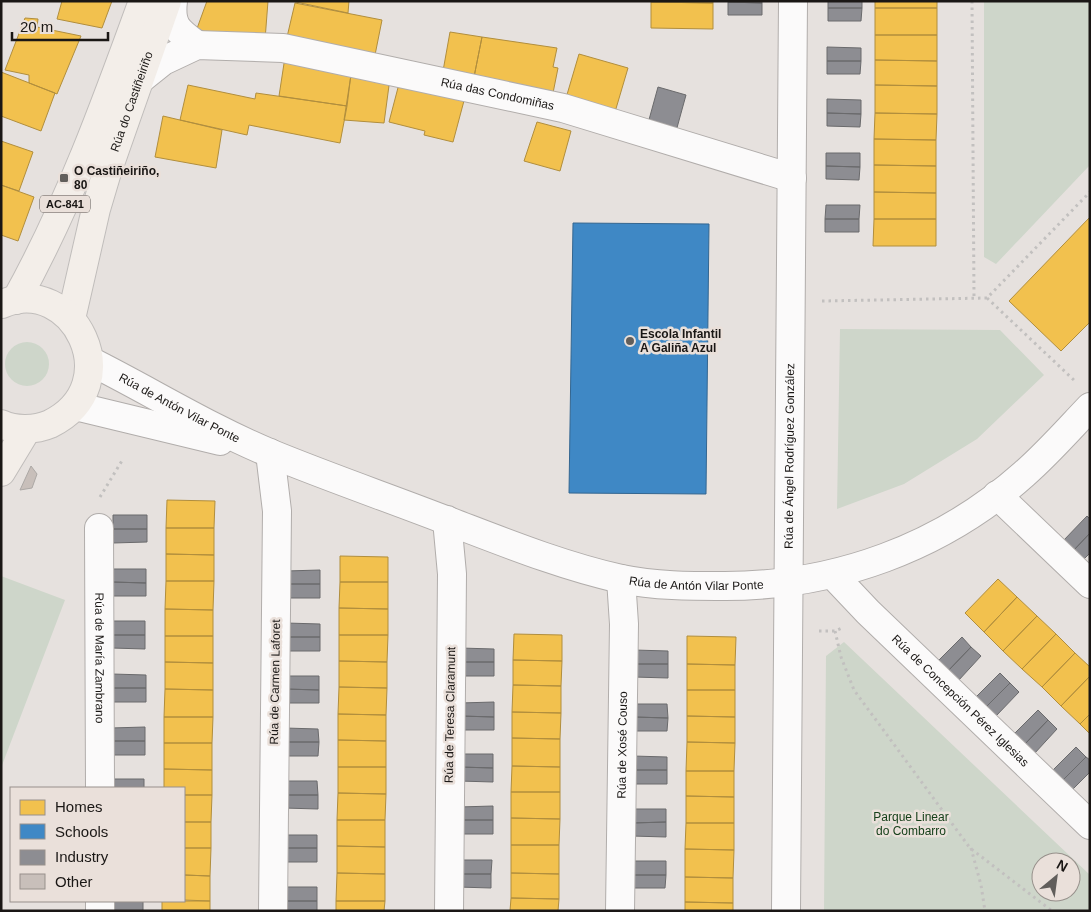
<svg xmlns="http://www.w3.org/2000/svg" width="1091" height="912" viewBox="0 0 1091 912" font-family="Helvetica,sans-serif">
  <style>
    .green { fill: #ced6ca; fill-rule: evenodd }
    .homes { fill: #f2c14e; stroke: #b18e3d }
    .schools { fill: #3f88c5; stroke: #346690 }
    .industry { fill: #8d8d92; stroke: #6a6a6c }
    .building { fill: #c8bfba; stroke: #aca8a5 }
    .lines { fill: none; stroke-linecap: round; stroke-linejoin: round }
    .street-casing { stroke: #b1adab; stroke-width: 30 }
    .primary-casing { stroke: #c0bdbb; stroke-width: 30 }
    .path { stroke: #c2c0bf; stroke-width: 3; stroke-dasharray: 2.5 4; stroke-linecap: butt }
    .street { stroke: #fbfafa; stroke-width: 28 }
    .primary { stroke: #f3eee9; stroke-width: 28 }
    .poi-dot { fill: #615e5b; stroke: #eae0da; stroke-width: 2 }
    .labels { text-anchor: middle; stroke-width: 5; stroke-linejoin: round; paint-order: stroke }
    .shield { fill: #eae0da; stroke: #585350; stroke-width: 1 }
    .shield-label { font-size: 11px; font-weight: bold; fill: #1a1715 }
    .street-label { font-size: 12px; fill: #1a1715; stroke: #eae0da }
    .poi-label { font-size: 12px; font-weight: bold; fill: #1a1715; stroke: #eae0da; text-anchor: start }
    .park-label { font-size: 12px; fill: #16401a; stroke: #eae0da }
  </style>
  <rect width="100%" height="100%" fill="#e6e1de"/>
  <!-- green -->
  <path class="green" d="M 984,1 L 1090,1 L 1090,165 L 996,264 L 984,257 Z
    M 840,329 L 1000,330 L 1044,375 L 977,439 L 904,484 L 837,509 Z
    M5 364a22 22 0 1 1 44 0a22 22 0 1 1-44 0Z
    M 1,576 L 65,600 L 1,768 Z
    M 844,642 L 1090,875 L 1090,911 L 824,911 L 826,656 ZM 1041,862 L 1071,862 L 1071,892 L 1041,892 Z"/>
  <!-- homes -->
  <path class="homes" d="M 62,1 L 112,1 L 102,28 L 57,19 Z
    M 207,1 L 268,1 L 265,40 L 195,34 Z
    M 291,1 L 349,1 L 348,13 Z
    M 651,1 L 713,1 L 713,3 L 651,2 Z
    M 875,1 L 937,1 L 937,8 L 875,8 Z
    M 651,2 L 713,3 L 713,29 L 651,28 Z
    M 295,3 L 382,20 L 375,55 L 287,37 Z
    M 875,8 L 937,8 L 937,35 L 875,35 Z
    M 25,18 L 38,19 L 37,27 L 81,36 L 57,94 L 29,83 L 29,75 L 5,70 Z
    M 450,32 L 482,37 L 474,77 L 443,71 Z
    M 875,35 L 937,35 L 937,61 L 875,60 Z
    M 482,37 L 557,48 L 553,67 L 558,68 L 553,93 L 474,77 Z
    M 579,54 L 628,68 L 615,112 L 566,98 Z
    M 285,57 L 352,66 L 347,106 L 279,96 Z
    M 875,60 L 937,61 L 937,86 L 875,85 Z
    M 1,72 L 55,93 L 41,131 L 1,116 Z
    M 351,75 L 390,78 L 384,123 L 344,120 Z
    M 400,80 L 465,97 L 453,142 L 424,135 L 425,131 L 389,122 Z
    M 188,85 L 255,99 L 256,93 L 347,106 L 340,143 L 249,125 L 247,135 L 180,120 Z
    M 875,85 L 937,86 L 937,114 L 875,113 Z
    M 875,113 L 937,114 L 936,140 L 874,139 Z
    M 163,116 L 222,130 L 216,168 L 155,157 Z
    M 537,122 L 571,131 L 560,171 L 524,161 Z
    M 874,139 L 936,140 L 936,166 L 874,165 Z
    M 1,141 L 33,152 L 19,191 L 1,185 Z
    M 874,165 L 936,166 L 936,193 L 874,192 Z
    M 1,185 L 34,197 L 18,241 L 1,235 Z
    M 874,192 L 936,193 L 936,219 L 874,219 Z
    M 1090,217 L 1090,322 L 1061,351 L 1009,301 Z
    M 874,219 L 936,219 L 936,246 L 873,246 Z
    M 167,500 L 215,501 L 214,528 L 166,528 Z
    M 166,528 L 214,528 L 214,555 L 166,554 Z
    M 166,554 L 214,555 L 214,581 L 166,581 Z
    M 340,556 L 388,557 L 388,582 L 340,582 Z
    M 998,579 L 1017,597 L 984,632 L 965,613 Z
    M 166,581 L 214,581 L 213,610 L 165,609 Z
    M 340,582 L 388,582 L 388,609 L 339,608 Z
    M 1017,597 L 1037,616 L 1003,651 L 984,632 Z
    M 339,608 L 388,609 L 388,635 L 339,635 Z
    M 165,609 L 213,610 L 213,636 L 165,636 Z
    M 1037,616 L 1056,634 L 1022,669 L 1003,651 Z
    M 514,634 L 562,635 L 562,661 L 513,660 Z
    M 1056,634 L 1075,653 L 1042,687 L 1022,669 Z
    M 339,635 L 388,635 L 387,662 L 339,661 Z
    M 165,636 L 213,636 L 213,663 L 165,662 Z
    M 687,636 L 736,637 L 735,665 L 687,664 Z
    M 1075,653 L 1090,667 L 1090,676 L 1061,706 L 1042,687 Z
    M 513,660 L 562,661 L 561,686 L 513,685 Z
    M 339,661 L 387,662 L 387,688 L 339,687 Z
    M 165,662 L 213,663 L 213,690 L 165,689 Z
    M 687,664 L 735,665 L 735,690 L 687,690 Z
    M 1090,676 L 1090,714 L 1080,724 L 1061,706 Z
    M 513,685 L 561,686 L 561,713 L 512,712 Z
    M 339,687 L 387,688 L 386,715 L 338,714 Z
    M 165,689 L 213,690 L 213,717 L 164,717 Z
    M 687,690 L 735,690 L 735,717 L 687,716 Z
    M 512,712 L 561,713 L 560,739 L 512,738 Z
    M 338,714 L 386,715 L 386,741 L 338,740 Z
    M 1090,714 L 1090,734 L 1080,724 Z
    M 687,716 L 735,717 L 735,743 L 687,742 Z
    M 164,717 L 213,717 L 212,743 L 164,743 Z
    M 512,738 L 560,739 L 560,767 L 512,766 Z
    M 338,740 L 386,741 L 386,767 L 338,767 Z
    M 687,742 L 735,743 L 734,771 L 686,771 Z
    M 164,743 L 212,743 L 212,770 L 164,769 Z
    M 512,766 L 560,767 L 560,792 L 511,792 Z
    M 338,767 L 386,767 L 386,794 L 338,793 Z
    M 164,769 L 212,770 L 212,795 L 184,795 L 184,788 L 164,788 Z
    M 686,771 L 734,771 L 734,797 L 686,796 Z
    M 511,792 L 560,792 L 560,819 L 511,818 Z
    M 338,793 L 386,794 L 385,820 L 337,820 Z
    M 184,795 L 212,795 L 211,822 L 184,822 Z
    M 686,796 L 734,797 L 734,823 L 686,823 Z
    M 511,818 L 560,819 L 559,845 L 511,845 Z
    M 337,820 L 385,820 L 385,847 L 337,846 Z
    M 184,822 L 211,822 L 211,848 L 184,848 Z
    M 686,823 L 734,823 L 734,850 L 685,849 Z
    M 511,845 L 559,845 L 559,874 L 511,873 Z
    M 337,846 L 385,847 L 385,874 L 337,873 Z
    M 184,848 L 211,848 L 210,876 L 184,875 Z
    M 685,849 L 734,850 L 733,878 L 685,877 Z
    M 337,873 L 385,874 L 385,901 L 336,901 Z
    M 511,873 L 559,874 L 559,899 L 511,898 Z
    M 184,875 L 210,876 L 210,901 L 184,900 Z
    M 685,877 L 733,878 L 733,903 L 685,902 Z
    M 511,898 L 559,899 L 558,911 L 510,911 Z
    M 162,901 L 210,901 L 210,911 L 162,911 Z
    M 336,901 L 385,901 L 384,911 L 336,911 Z
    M 685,902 L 733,903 L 733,911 L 685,911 Z"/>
  <!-- schools -->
  <path class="schools" d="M 573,223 L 709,224 L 706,494 L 569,493 Z"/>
  <!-- industry -->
  <path class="industry" d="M 728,1 L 762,1 L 762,3 L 728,2 Z
    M 828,1 L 862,1 L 862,8 L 828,8 Z
    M 728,2 L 762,3 L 762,15 L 728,15 Z
    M 828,8 L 862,8 L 861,21 L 828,21 Z
    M 827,47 L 861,48 L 861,61 L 827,61 Z
    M 827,61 L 861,61 L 860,74 L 827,74 Z
    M 658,87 L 686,95 L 675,135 L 647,127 Z
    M 827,99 L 861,100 L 861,114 L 827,113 Z
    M 827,113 L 861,114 L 860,127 L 827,126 Z
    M 826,153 L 860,153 L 860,167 L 826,166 Z
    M 826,166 L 860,167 L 859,180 L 826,179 Z
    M 826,205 L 860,205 L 859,219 L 825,219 Z
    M 825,219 L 859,219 L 859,232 L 825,232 Z
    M 113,515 L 147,515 L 147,529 L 113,529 Z
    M 1087,516 L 1090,519 L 1090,533 L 1074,550 L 1063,541 Z
    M 113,529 L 147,529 L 147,542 L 113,543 Z
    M 1090,533 L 1090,553 L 1083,560 L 1074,550 Z
    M 112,569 L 146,569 L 146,583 L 112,582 Z
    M 320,570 L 320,584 L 286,584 L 286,571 Z
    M 112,582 L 146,583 L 146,596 L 112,596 Z
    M 286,584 L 320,584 L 320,598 L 286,598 Z
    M 111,621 L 145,621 L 145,635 L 111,635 Z
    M 286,623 L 320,624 L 320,637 L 286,637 Z
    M 111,635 L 145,635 L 145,649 L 112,648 Z
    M 286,637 L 320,637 L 320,651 L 286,651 Z
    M 962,637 L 971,647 L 948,671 L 938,661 Z
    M 971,647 L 981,656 L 958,681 L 948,671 Z
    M 460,648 L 494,649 L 494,662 L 460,662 Z
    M 634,650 L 668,651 L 668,664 L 634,664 Z
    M 460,662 L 494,662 L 494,676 L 460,676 Z
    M 634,664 L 668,664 L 668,678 L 634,677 Z
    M 1000,673 L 1010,683 L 986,707 L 976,697 Z
    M 112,674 L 146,675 L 146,688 L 112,688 Z
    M 285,676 L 319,676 L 319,690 L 285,689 Z
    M 1010,683 L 1019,692 L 996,716 L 986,707 Z
    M 112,688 L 146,688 L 146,702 L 112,702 Z
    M 285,689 L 319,690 L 319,703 L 286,703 Z
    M 494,702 L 494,717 L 460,716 L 460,703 Z
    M 634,704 L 667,704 L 668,718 L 634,717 Z
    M 1038,710 L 1048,720 L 1025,744 L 1014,734 Z
    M 460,716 L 494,717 L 494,730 L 460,730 Z
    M 634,717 L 668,718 L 667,731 L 633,731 Z
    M 1048,720 L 1057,729 L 1034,754 L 1025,744 Z
    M 145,727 L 145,741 L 111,741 L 111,728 Z
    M 285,728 L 318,729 L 319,742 L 285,742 Z
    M 111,741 L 145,741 L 145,755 L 110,755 Z
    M 285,742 L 319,742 L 318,756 L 285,756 Z
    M 1076,747 L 1086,757 L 1062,781 L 1052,771 Z
    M 459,754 L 493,754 L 493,768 L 459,767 Z
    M 633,756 L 667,757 L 667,770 L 634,770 Z
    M 1086,757 L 1090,760 L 1090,772 L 1072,790 L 1062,781 Z
    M 459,767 L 493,768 L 493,782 L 459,781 Z
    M 634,770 L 667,770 L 667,784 L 634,784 Z
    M 110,779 L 144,779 L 144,788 L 110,788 Z
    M 284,781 L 317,781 L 318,795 L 284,795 Z
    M 284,795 L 318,795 L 318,809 L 284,808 Z
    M 493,806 L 493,820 L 459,820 L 459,807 Z
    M 632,809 L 666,809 L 666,822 L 632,823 Z
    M 459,820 L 493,820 L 493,834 L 459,834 Z
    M 666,822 L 666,837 L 632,836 L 632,823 Z
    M 284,835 L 317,835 L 317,848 L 283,848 Z
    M 283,848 L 317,848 L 317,862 L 283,862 Z
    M 458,860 L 492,860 L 491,874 L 457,874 Z
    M 632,861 L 666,861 L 666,875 L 632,875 Z
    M 457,874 L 491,874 L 491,888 L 458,887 Z
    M 632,875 L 666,875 L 665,888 L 632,888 Z
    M 283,887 L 317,887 L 317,901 L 283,901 Z
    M 109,901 L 143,901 L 143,911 L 109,911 Z
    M 283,901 L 317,901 L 317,911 L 283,911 Z"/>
  <!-- building -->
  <path class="building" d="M 31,466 L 37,474 L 32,488 L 20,490 Z"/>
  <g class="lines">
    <defs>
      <g id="street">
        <path d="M 173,1 C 170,26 178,31 197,45"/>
        <path id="s1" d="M 138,81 L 163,61 L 197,45 L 283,48 L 563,108 L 792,178"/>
        <path id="s2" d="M 90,361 C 150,391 209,428 272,454 C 328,477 386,497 443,519 C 501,541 559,565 621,579 C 655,586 690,586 725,586 C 835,586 941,548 1024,474 C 1047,454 1068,430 1090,407"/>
        <path d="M 75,406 L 220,441"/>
        <path d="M 270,453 L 277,511 L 273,911"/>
        <path d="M 997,495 L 1090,584"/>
        <path d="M 447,520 L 452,574 L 449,911"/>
        <path id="s3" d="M 99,528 L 100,788"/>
        <path id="s4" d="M 833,575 L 868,612 L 1090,825"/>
        <path d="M 100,901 L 100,911"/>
        <path id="s5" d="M 620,911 L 624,624 L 621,579"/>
        <path id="s6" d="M 786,911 L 793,1"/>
      </g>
      <g id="primary">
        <path d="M 16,300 C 69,205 106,103 143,1"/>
        <path id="s7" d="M 71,319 L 96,209 L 107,172 L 167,1"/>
        <path d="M 1,424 C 15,431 36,430 50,424 C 130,385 73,273 2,304"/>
        <path d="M 1,472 L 27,429"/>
      </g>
    </defs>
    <!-- street casing -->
    <use href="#street" class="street-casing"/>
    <!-- primary casing -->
    <use href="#primary" class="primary-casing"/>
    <!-- path -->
    <path class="path" d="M 972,1 L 974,298
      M 987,298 L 1076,382
      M 822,301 L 987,298 L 1090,192
      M 100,497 L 123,459
      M 819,631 L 835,631 L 842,628
      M 835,631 L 841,657 L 854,690 L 970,848 L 1052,911
      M 971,848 L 981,885 L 985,911"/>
    <!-- street -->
    <use href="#street" class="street"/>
    <!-- primary -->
    <use href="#primary" class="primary"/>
  </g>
  <!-- markers -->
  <g class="poi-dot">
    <rect x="59" y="173" width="10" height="10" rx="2.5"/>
    <circle cx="630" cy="341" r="5"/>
  </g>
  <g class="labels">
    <!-- shield labels -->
    <rect class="shield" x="40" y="195.5" width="50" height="17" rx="4"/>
    <g class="shield-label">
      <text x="65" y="208">AC-841</text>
    </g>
    <!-- street labels -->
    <g class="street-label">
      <text dy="4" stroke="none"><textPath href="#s1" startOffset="375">Rúa das Condomiñas</textPath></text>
      <text dy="4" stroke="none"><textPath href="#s7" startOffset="226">Rúa do Castiñeiriño</textPath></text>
      <text dy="4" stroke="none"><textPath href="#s2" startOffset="101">Rúa de Antón Vilar Ponte</textPath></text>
      <text dy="4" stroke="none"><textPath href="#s6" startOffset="455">Rúa de Ángel Rodríguez González</textPath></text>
      <text dy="4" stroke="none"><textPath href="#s2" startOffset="651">Rúa de Antón Vilar Ponte</textPath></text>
      <text dy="4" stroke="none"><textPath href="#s3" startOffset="130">Rúa de María Zambrano</textPath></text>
      <text transform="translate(275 682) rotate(-89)" y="4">Rúa de Carmen Laforet</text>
      <text dy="4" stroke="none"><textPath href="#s4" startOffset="179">Rúa de Concepción Pérez Iglesias</textPath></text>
      <text transform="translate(450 715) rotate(-89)" y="4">Rúa de Teresa Claramunt</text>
      <text dy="4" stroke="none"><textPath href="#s5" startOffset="166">Rúa de Xosé Couso</textPath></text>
    </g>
    <!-- poi labels -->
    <g class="poi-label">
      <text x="74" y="175">O Castiñeiriño,<tspan x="74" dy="14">80</tspan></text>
      <text x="640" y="338">Escola Infantil<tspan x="640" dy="14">A Galiña Azul</tspan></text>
    </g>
    <!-- park labels -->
    <g class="park-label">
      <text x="911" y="821">Parque Linear<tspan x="911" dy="14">do Combarro</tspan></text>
    </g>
  </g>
  <!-- border -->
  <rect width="1091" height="912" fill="none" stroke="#1a1715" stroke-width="5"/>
  <!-- legend -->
  <rect x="10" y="787" width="175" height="115" fill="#eae0da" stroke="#97908b"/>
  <rect x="20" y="800" width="25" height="15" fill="#f2c14e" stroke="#97908b"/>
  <text x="55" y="812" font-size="15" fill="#1a1715">Homes</text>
  <rect x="20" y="824" width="25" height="15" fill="#3f88c5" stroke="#97908b"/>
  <text x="55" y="837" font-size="15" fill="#1a1715">Schools</text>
  <rect x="20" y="850" width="25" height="15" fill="#8d8d92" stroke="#97908b"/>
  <text x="55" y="862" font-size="15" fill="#1a1715">Industry</text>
  <rect x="20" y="874" width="25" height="15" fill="#c8bfba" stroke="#97908b"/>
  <text x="55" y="887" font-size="15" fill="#1a1715">Other</text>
  <!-- north arrow -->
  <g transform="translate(1056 877) rotate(29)"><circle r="24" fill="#eae0da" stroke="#97908b"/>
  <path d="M0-4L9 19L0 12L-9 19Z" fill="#615e5b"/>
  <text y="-8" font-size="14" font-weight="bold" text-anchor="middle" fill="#1a1715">N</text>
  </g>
  <!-- scale -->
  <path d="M12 32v8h96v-8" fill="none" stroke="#1a1715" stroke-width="2.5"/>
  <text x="20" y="32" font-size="15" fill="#1a1715" stroke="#eae0da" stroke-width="4" paint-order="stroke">20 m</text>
</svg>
